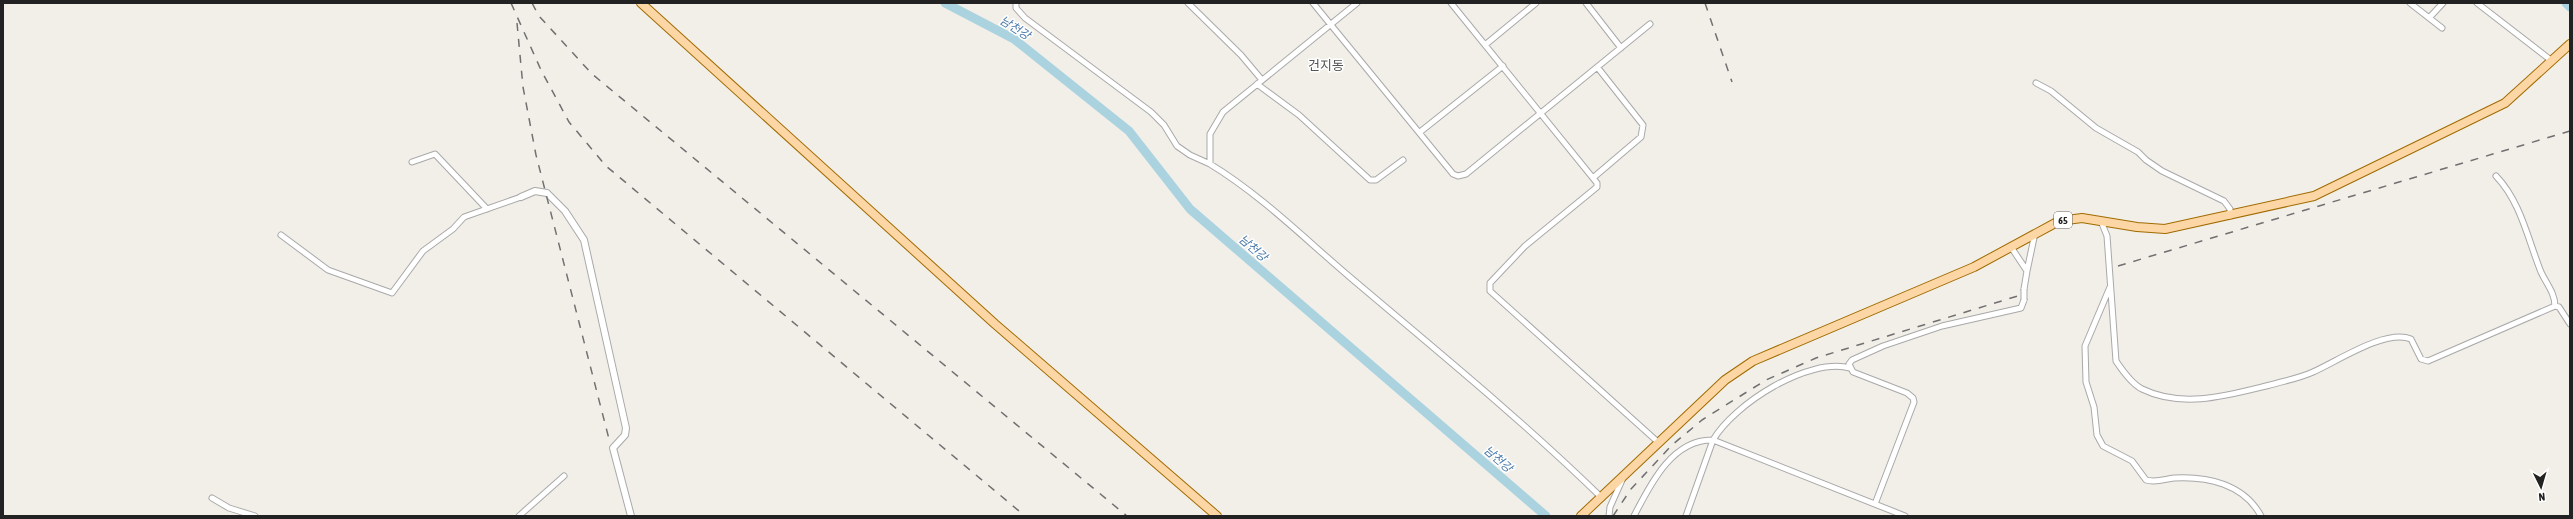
<svg xmlns="http://www.w3.org/2000/svg" width="2573" height="519" viewBox="0 0 2573 519" font-family="'Asap Condensed','Noto Sans KR',sans-serif">
  <style>
    .lines { fill: none; stroke-linecap: round; stroke-linejoin: round }
    .river { stroke: #aad3df; stroke-width: 9 }
    .minor-casing { stroke: #a9a9a9; stroke-width: 7 }
    .tertiary-casing { stroke: #a9a9a9; stroke-width: 8 }
    .primary-casing { stroke: #a06b00; stroke-width: 10 }
    .minor { stroke: #fff; stroke-width: 5 }
    .tertiary { stroke: #fff; stroke-width: 6 }
    .primary { stroke: #fcd6a4; stroke-width: 8 }
    .rail { stroke: #707070; stroke-width: 1.5; stroke-dasharray: 8 8; stroke-linecap: butt }
    .minor-bridge-casing { stroke: #a9a9a9; stroke-width: 7; stroke-linecap: butt }
    .minor-bridge { stroke: #fff; stroke-width: 5 }
    .labels { text-anchor: middle; stroke-width: 3; stroke-linejoin: round; paint-order: stroke }
    .shield { fill: #fff; stroke: #646464; stroke-width: 1 }
    .shield-label { font-size: 10px; font-weight: bold; fill: #222 }
    .water-label { font-size: 12px; font-style: italic; fill: #4a7aab; stroke: #fff }
    .quarter-label { font-size: 13px; fill: #555; stroke: #fff }
  </style>
  <rect width="100%" height="100%" fill="#f2efe9"/>
  <g class="lines">
    <!-- river -->
    <path class="river" d="M 945,3 L 1014,39 L 1129,131 L 1190,209 L 1546,516
      M 2566,3 L 2570,7"/>
    <defs>
      <path id="minor" d="M 1016,3 L 1016,8 L 1025,18 L 1151,112 L 1164,125 L 1177,146 L 1190,155 L 1210,164
        M 1188,3 L 1241,55 L 1262,80
        M 1313,3 L 1453,174 L 1458,176 L 1466,174 L 1650,24
        M 1357,3 L 1223,112 L 1210,134 L 1210,164 C 1261,195 1305,239 1351,278 C 1436,350 1522,420 1602,498
        M 1451,3 L 1597,183 L 1597,187 L 1525,246 L 1490,283 L 1490,291 L 1659,443
        M 1586,3 L 1621,48
        M 2410,3 L 2442,28
        M 2477,3 L 2552,61
        M 2429,18 L 2443,3
        M 1485,45 L 1536,3
        M 2036,83 L 2051,91 L 2096,128 L 2138,152 L 2146,160 L 2162,171 L 2224,201 L 2230,209 L 2230,216
        M 1257,84 L 1299,115 L 1370,180 L 1376,180 L 1403,160
        M 1420,132 L 1503,66
        M 412,162 L 435,154 L 487,209
        M 2496,176 C 2521,202 2528,240 2541,272 C 2546,283 2555,293 2555,306
        M 1594,177 L 1641,137 L 1643,125 L 1598,68
        M 2101,221 L 2107,236 L 2116,361 C 2122,370 2132,384 2142,389 C 2183,409 2229,395 2270,385 C 2284,381 2300,378 2313,372 C 2338,361 2385,329 2411,339 L 2421,359 L 2428,361 L 2555,306 L 2559,307 L 2570,324
        M 281,235 L 328,270 L 392,293 L 423,251 L 453,229 L 464,217 L 521,197
        M 2011,247 L 2027,271 L 2035,233
        M 2110,287 L 2085,346 L 2086,382 L 2094,407 L 2097,435 L 2103,446 L 2132,461 L 2146,480 C 2156,483 2165,479 2174,478 C 2207,476 2244,484 2261,516
        M 2024,289 L 2027,271
        M 212,498 L 229,508 L 255,516
        M 1875,504 L 1914,402 L 1913,398 L 1907,393 L 1853,372 L 1849,364 L 1852,360 L 1883,346 L 1942,326 L 2021,308 L 2024,300
        M 519,516 L 564,476
        M 1609,516 L 1610,507 L 1623,478
        M 1634,516 C 1650,485 1672,439 1713,440 L 1905,516
        M 1686,516 L 1713,440 C 1734,404 1808,357 1850,368"/>
      <path id="tertiary" d="M 521,197 L 535,191 L 547,193 L 565,211 L 584,240 L 626,428 L 625,435 L 613,448 L 631,516"/>
      <path id="primary" d="M 641,3 L 995,324 L 1217,516
        M 1581,516 L 1725,380 L 1753,361 L 1974,267 L 2059,221 L 2082,218 L 2137,227 L 2165,229 L 2314,196 L 2505,103 L 2570,44"/>
    </defs>
    <!-- minor casing -->
    <use href="#minor" class="minor-casing"/>
    <!-- tertiary casing -->
    <use href="#tertiary" class="tertiary-casing"/>
    <!-- primary casing -->
    <use href="#primary" class="primary-casing"/>
    <!-- minor -->
    <use href="#minor" class="minor"/>
    <!-- tertiary -->
    <use href="#tertiary" class="tertiary"/>
    <!-- primary -->
    <use href="#primary" class="primary"/>
    <!-- rail -->
    <path class="rail" d="M 511,3 L 541,70 L 569,122 L 606,166 L 1025,516
      M 532,3 L 539,16 L 592,74 L 1127,516
      M 1705,3 L 1732,82
      M 517,23 L 523,87 L 536,155 L 609,439
      M 2118,266 L 2570,131
      M 1613,516 L 1631,489 L 1672,445 L 1702,420 L 1766,380 L 1816,358 L 2021,295"/>
    <defs>
      <path id="minor-bridge" d="M 2024,300 L 2024,289"/>
    </defs>
    <!-- minor-bridge casing -->
    <use href="#minor-bridge" class="minor-bridge-casing"/>
    <!-- minor-bridge -->
    <use href="#minor-bridge" class="minor-bridge"/>
  </g>
  <g class="labels">
    <!-- shield labels -->
    <rect class="shield" x="2054" y="212" width="18" height="16" rx="3"/>
    <g class="shield-label">
      <text x="2063" y="224">65</text>
    </g>
    <!-- water labels -->
    <g class="water-label">
      <text transform="translate(1015 28) rotate(32)" y="4">남천강</text>
      <text transform="translate(1253 248) rotate(41)" y="4">남천강</text>
      <text transform="translate(1498 459) rotate(41)" y="4">남천강</text>
    </g>
    <!-- quarter labels -->
    <g class="quarter-label">
      <text x="1326" y="70">건지동</text>
    </g>
  </g>
  <!-- border -->
  <rect width="2573" height="519" fill="none" stroke="#222222" stroke-width="8"/>
  <!-- north arrow -->
  <g transform="translate(2541 487) rotate(175)" stroke="#ffffff" stroke-width="3" paint-order="stroke">
  <path d="M0-3L7 15L0 10L-7 15Z" fill="#222222"/>
  <text y="-6" font-size="11" font-weight="bold" text-anchor="middle" fill="#222222">N</text>
  </g>
</svg>
